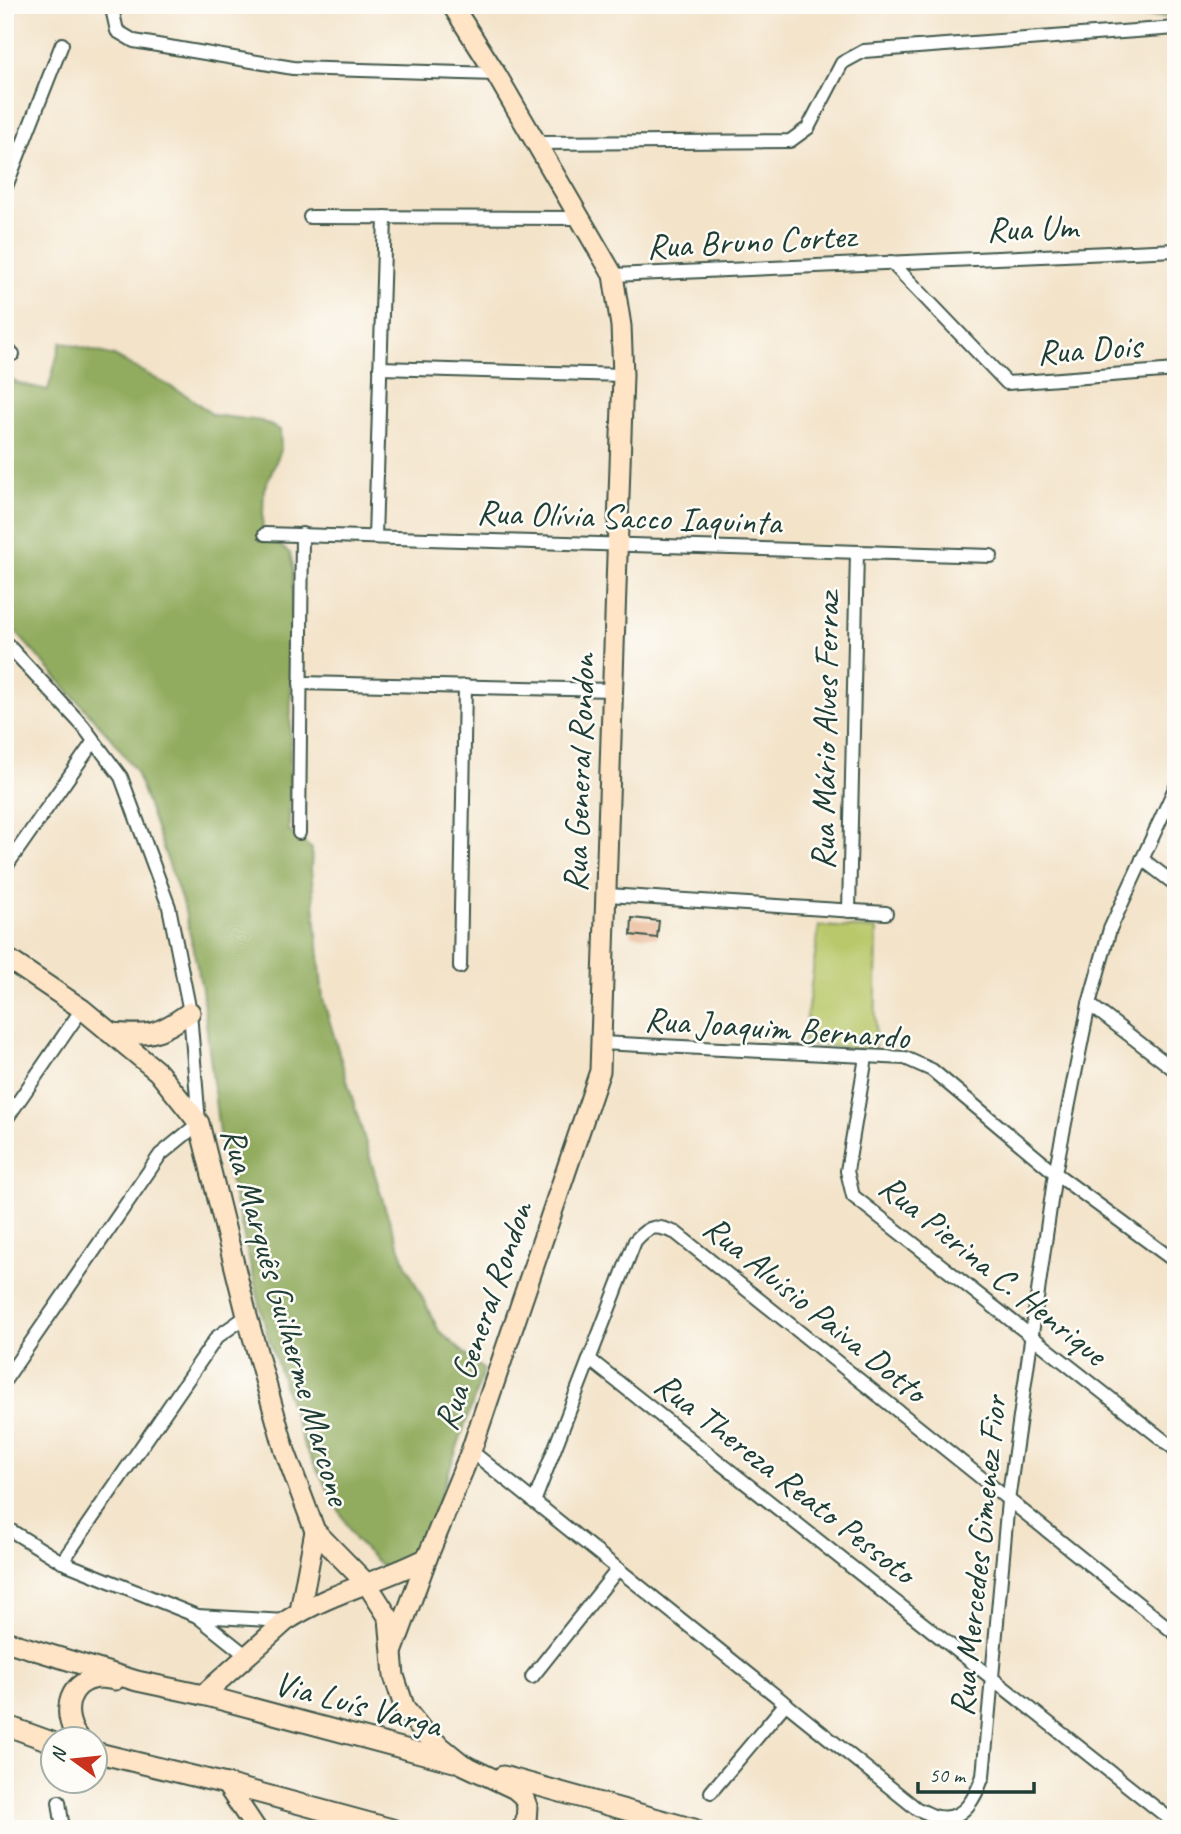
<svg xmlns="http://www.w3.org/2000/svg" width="1181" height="1834" viewBox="0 0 1181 1834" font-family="Caveat,sans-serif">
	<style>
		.green { fill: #b9c86b; stroke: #6c8250; stroke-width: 2 }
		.forest { fill: #92ac5f; stroke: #58744a; stroke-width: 2 }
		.building { fill: #e8ad88 }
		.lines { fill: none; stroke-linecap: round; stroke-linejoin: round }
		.street-casing { stroke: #3f564a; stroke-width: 16 }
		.secondary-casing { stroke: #3f564a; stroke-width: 23 }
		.street { stroke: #fff; stroke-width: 12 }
		.secondary { stroke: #ffe4c6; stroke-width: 19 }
		.labels { text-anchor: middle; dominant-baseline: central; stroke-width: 5; stroke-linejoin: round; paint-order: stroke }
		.street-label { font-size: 35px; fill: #1f3d34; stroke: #fdfcf7 }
	</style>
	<rect width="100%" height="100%" fill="#fdfcf7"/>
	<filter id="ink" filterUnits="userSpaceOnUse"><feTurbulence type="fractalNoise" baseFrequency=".0143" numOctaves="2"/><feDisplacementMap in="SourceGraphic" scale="14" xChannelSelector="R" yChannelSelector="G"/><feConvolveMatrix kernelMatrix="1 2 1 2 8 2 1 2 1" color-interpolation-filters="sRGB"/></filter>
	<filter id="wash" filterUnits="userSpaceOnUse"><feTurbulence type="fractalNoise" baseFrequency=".00686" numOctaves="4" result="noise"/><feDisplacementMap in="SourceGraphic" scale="28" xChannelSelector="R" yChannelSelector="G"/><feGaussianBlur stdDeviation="1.57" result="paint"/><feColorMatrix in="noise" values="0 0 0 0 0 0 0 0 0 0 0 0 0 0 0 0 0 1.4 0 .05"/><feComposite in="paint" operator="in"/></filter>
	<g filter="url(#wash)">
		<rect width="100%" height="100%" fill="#f3e3c9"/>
		<!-- green -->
		<polygon class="green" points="819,926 877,929 875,1049 803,1045"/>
		<!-- forest -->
		<g class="forest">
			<polygon points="1026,5 1176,5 1176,17 1119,16 1073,8 1052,12"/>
			<polygon points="61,342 114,356 188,396 213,415 261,421 280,430 281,450 264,489 262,541 275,542 290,553 293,566 289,831 312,849 311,869 323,999 385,1208 407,1267 439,1331 484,1370 423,1546 412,1569 384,1568 355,1540 304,1445 266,1330 219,1133 202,989 184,907 136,772 113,740 5,620 5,376 20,384 48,390"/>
		</g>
		<g id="blocks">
			<!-- building -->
			<polygon class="building" points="632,918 659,921 657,938 631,935"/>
		</g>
	</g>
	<g filter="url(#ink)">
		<use href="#blocks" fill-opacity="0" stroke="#3f564a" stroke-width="2"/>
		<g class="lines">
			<defs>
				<g id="street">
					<polyline points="116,5 113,13 117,31 134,41 293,68 496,74"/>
					<polyline points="536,143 790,141 808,128 842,63 864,51 1176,28"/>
					<polyline points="5,189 62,44"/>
					<polyline points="310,217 580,218"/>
					<polyline points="891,262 1007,383 1176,370"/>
					<polyline points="613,275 1176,250"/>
					<polyline points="5,350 13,354"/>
					<polyline points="380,368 623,375"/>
					<polyline points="265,534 991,556"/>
					<polyline points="375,537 385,217"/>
					<polyline points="5,642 83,726 121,777 169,907 190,1012 199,1123 160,1155 5,1380"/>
					<polyline points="300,683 613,690"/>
					<polyline points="299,833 302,534"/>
					<polyline points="1142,859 1176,885"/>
					<polyline points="5,868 94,741"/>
					<polyline points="608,895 886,913"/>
					<polyline points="849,911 857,552"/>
					<polyline points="460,967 465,686"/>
					<polyline points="1089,1004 1176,1071"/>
					<polyline points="601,1043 905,1058 932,1070 1055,1173 1176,1262"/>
					<polyline points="866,1057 847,1171 853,1196 1176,1450"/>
					<polyline points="5,1121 82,1009"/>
					<polyline points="589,1359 1176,1824"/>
					<path d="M 471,1451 L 917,1809 C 924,1811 931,1816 938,1817 C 964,1822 976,1796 983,1776 L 1008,1501 L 1055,1173 L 1089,1004 L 1110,929 L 1176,786"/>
					<path d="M 534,1502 L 635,1241 C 650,1224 657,1225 676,1233 L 1176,1634"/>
					<polyline points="5,1527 62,1562 197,1616 247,1656"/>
					<polyline points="62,1562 217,1337 247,1316"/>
					<polyline points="197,1616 286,1621"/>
					<polyline points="532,1677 618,1569"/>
					<polyline points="711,1792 786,1703"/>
					<polyline points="59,1802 63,1829"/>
				</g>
				<g id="secondary">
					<polyline points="5,957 82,1009 158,1072 199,1123 247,1316 285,1451 315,1531 367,1584 389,1618 394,1676 405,1709 425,1734 462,1764 515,1789 523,1796 527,1806 526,1822 521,1829"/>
					<path d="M 110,1033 C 150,1036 157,1036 190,1012"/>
					<polyline points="300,1611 315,1531"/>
					<polyline points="5,1641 137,1681 203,1695 454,1762"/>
					<polyline points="393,1650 427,1558 471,1451 600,1071 623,375 621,326 613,275 496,74 452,5"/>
					<path d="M 203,1695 L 286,1621 C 330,1592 381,1582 427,1558"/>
					<polyline points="5,1725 52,1742"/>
					<path d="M 80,1740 C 61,1719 65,1682 98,1678 C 103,1678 110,1679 115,1680"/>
					<polyline points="94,1752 226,1784 392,1829"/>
					<polyline points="503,1776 694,1829"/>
					<polyline points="226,1784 256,1829"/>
				</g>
			</defs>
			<!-- street casing -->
			<use href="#street" class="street-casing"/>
			<!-- secondary casing -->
			<use href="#secondary" class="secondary-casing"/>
			<!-- street -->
			<use href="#street" class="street"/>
			<!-- secondary -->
			<use href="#secondary" class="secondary"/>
		</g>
	</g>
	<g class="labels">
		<!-- street labels -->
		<g class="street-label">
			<text transform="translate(1032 228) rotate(-2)">Rua Um</text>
			<text transform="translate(751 241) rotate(-3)">Rua Bruno Cortez</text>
			<text transform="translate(1089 349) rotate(-4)">Rua Dois</text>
			<text transform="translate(629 517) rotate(2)">Rua Olívia Sacco Iaquinta</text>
			<text transform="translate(825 731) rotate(-89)">Rua Mário Alves Ferraz</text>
			<text transform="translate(579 773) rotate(-88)">Rua General Rondon</text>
			<text transform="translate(777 1028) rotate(4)">Rua Joaquim Bernardo</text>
			<text transform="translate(993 1270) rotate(39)">Rua Pierina C. Henrique</text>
			<text transform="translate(815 1309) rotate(39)">Rua Aluisio Paiva Dotto</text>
			<text transform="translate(286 1316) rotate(74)">Rua Marquês Guilherme Marcone</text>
			<text transform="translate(483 1316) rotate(-71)">Rua General Rondon</text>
			<text transform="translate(785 1478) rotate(38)">Rua Thereza Reato Pessoto</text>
			<text transform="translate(978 1556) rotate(-84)">Rua Mercedes Gimenez Fior</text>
			<text transform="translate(358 1704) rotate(15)">Via Luís Varga</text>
		</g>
	</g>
	<!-- margin -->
	<rect width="1181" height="1834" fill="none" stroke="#fdfcf7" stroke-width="28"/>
	<!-- north arrow -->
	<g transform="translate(74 1760) rotate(285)"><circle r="33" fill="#fdfcf7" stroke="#a4b0a9" stroke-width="2"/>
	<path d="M0-5L12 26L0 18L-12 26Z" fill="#c8321e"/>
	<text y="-10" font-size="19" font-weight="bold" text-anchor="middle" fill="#1f3d34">N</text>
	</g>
	<!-- scale -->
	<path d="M918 1782v10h116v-10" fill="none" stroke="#1f3d34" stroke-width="3.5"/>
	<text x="929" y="1782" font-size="21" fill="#1f3d34" stroke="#fdfcf7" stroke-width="5" paint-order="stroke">50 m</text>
</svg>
